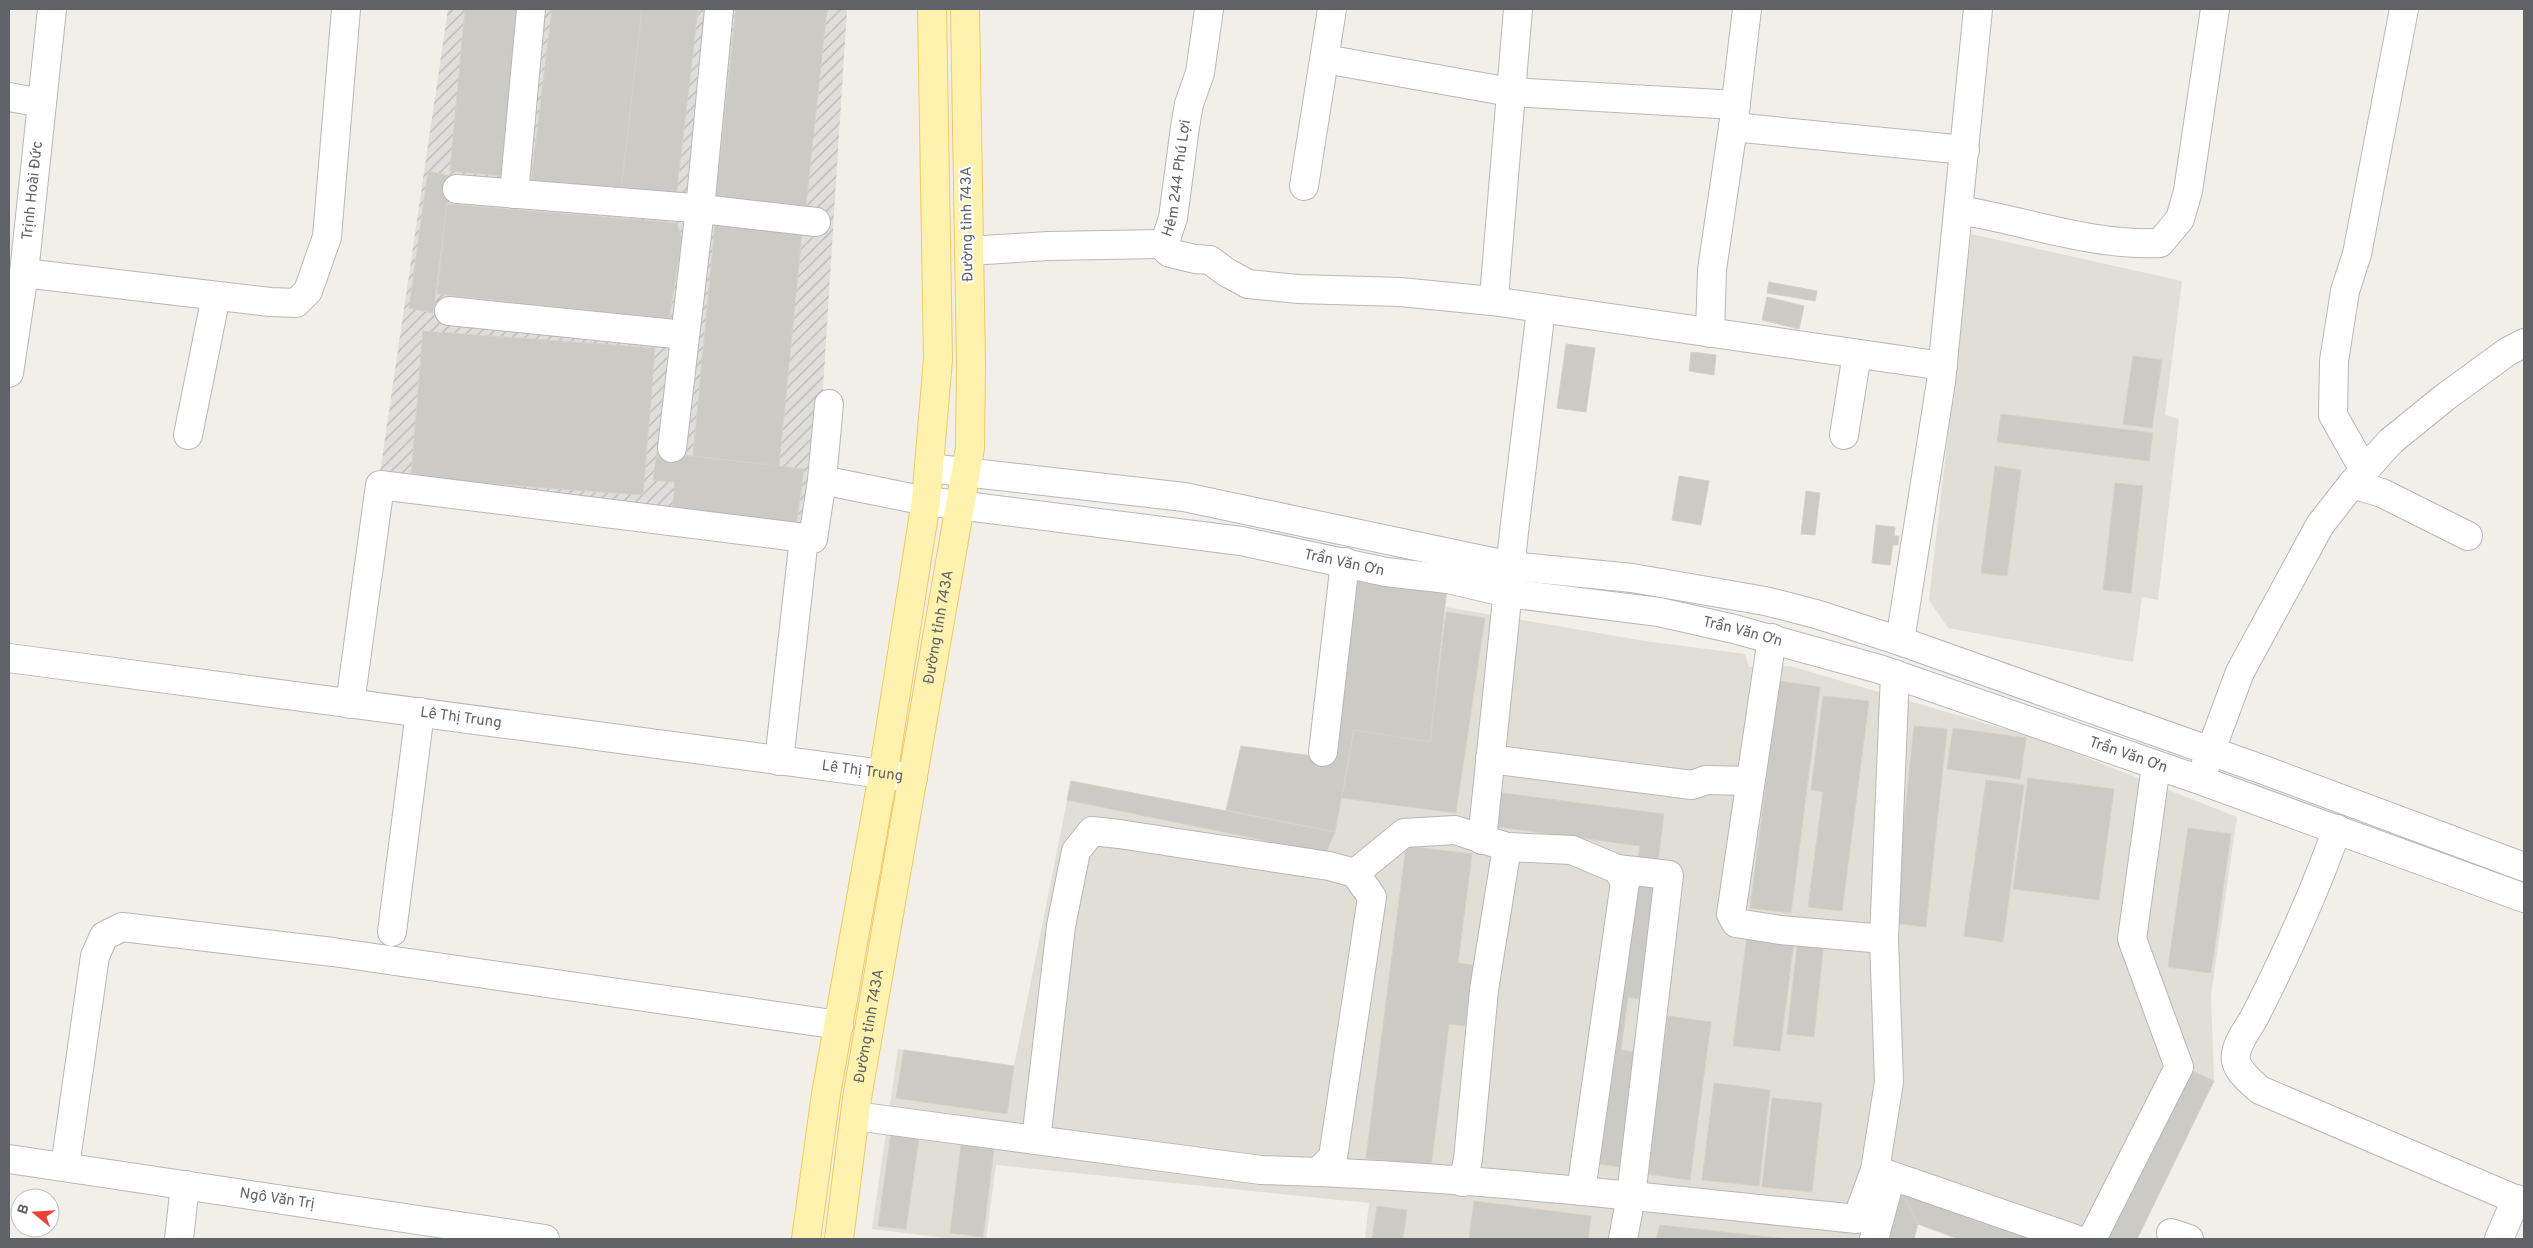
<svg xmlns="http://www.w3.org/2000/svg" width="2533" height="1248" viewBox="0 0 2533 1248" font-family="Overpass,sans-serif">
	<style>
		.industrial { fill: url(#industrial-furrows) }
		.education { fill: #e1ded6 }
		.building { fill: #cccac5; stroke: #d6d1c6 }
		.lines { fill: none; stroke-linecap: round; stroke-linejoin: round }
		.minor-casing { stroke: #b5b8bc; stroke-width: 30 }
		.major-casing { stroke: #f2c960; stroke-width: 30 }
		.minor { stroke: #fff; stroke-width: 28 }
		.major { stroke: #fff2af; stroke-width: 28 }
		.labels { text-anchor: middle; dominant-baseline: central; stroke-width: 4; stroke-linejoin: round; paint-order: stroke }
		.street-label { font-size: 15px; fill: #5f6368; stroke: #fff }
	</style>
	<defs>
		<pattern id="industrial-furrows" width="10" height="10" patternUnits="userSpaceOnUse" patternTransform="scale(1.25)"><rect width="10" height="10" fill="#e0deda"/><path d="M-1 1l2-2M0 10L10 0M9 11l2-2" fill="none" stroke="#b9b8b5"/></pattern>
	</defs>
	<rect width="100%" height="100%" fill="#f1efe8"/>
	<!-- industrial -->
	<polygon class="industrial" points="448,9 847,9 814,530 380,472"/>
	<!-- education -->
	<g class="education">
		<polygon points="1971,234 2182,281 2165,415 2179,419 2158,600 2142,597 2133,662 1948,628 1929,600"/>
		<polygon points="1446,607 1645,641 1745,654 1749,667 1790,666 2039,739 2237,817 2211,995 2214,1081 2137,1239 1958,1239 1918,1224 1914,1239 1365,1239 1369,1203 996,1165 986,1239 953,1239 872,1229 898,1049 1014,1066 1071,781 1335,832 1354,730 1430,742"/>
	</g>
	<!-- building -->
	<g class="building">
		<polygon points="465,9 521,9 505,176 450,171"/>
		<polygon points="552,9 642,9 621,190 531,181"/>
		<polygon points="642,9 698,9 676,197 621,190"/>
		<polygon points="736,9 827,9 805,214 715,204"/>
		<polygon points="428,171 451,176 433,313 409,308"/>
		<polygon points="447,204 677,223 682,239 669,319 437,294"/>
		<polygon points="715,224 802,233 779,466 693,456"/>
		<polygon points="1769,282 1817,291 1815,301 1767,293"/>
		<polygon points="1767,297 1804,306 1799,329 1762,320"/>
		<polygon points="423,331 655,348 643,495 411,478"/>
		<polygon points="1566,344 1595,348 1586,412 1557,408"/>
		<polygon points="1691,352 1716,355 1714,375 1689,371"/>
		<polygon points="2133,356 2162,360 2152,428 2123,424"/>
		<polygon points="2001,414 2153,433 2149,461 1997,442"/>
		<polygon points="657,452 804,469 796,526 672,511 675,482 653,480"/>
		<polygon points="1995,466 2021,470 2007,576 1981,573"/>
		<polygon points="1679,476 1709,481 1701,525 1672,520"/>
		<polygon points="2115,483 2143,486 2131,593 2103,590"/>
		<polygon points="1806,491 1820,493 1815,535 1801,534"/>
		<polygon points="1876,525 1895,527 1894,536 1899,536 1898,545 1893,545 1890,565 1872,563"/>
		<polygon points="1349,563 1448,579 1430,742 1354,730 1335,832 1226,810 1241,746 1327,758"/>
		<polygon points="1446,612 1485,618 1456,813 1342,798 1354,730 1430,742"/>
		<polygon points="1779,681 1820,687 1791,913 1750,908"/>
		<polygon points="1823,696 1869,701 1842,911 1808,907 1823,792 1811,790"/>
		<polygon points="1914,726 1947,729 1926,927 1893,923"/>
		<polygon points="1953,728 2026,738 2020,779 1947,769"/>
		<polygon points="2028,778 2114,789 2099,900 2013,889"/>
		<polygon points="1986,780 2024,785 2003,942 1964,936"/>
		<polygon points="1071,781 1335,832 1326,853 1067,800"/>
		<polygon points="1495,792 1664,814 1658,862 1638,860 1640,846 1491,826"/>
		<polygon points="2188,828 2231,834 2211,973 2168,967"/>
		<polygon points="1406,846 1472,854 1458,963 1473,965 1465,1026 1449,1024 1431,1167 1366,1158"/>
		<polygon points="1629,882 1656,885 1640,999 1628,997 1621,1050 1636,1052 1620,1167 1591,1163"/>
		<polygon points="1747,936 1794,941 1780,1051 1733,1046"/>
		<polygon points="1798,938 1824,941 1814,1037 1787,1034"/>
		<polygon points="1668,1016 1711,1022 1690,1180 1646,1174"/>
		<polygon points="904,1050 1014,1066 1007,1114 896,1098"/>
		<polygon points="2186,1068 2214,1081 2137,1239 2100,1239"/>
		<polygon points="1714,1083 1770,1090 1759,1186 1702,1180"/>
		<polygon points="1772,1098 1822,1103 1812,1192 1762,1187"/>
		<polygon points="891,1133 919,1137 906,1229 878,1226"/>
		<polygon points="961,1145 994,1149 983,1237 950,1233"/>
		<polygon points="1900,1187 2045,1239 1958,1239 1918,1224"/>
		<polygon points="1900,1187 1918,1224 1914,1239 1885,1239"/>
		<polygon points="1474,1201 1591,1216 1588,1239 1469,1239"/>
		<polygon points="1377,1206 1407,1210 1403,1239 1372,1239"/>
		<polygon points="1660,1225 1788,1239 1656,1239"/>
	</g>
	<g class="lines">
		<defs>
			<g id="minor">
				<polyline points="1325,59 1510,92 1736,105"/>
				<polyline points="9,97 42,103"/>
				<polyline points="1733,127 1965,150"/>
				<polyline points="1304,186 1332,9"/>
				<polyline points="457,189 693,208 816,222"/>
				<polyline points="514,194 531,9"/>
				<path d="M 1959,210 C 2026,221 2091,246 2160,243 L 2180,219 L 2188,191 L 2215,9"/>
				<polyline points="1160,244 1170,253 1195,259 1210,260 1226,272 1248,284 1298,289 1400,292 1492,301 1943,366"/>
				<path id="s1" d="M 969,251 L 1048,246 L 1160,244 L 1166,239 L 1173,218 L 1185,127 L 1189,104 L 1200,73 L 1209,9"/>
				<polyline points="24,273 270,302 296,303 308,291 327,237 346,9"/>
				<polyline points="1492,301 1494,297 1518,9"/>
				<polyline points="449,311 685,335"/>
				<polyline points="1710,333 1712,270 1733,127 1747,9"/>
				<path id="s2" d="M 9,373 L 24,273 L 52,9"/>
				<polyline points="188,435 216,296"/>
				<polyline points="1844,435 1857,354"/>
				<polyline points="672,448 700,209 719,9"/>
				<polyline points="929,468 1184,497 1511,566 1632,578 1765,601 1816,614 1900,641 2264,770 2524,867"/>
				<polyline points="2364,470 2333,415 2334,361 2345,291 2357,254 2404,9"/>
				<path id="s3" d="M 822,480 L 926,501 L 1241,541 L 1386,572 L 1448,579 L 1508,593 L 1659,612 L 1734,629 L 1879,669 L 2200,780 L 2524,898"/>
				<polyline points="2352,484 2382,493 2468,536"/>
				<polyline points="1772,638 1731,914 1736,923 1780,930 1884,939"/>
				<polyline points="1900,641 1941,382 1978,9"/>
				<path id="s4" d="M 9,658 L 913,778"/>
				<polyline points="350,704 380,485 813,539 822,480 829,404"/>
				<polyline points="1323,752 1345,562"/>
				<polyline points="1490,759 1692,785 1706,780 1749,781"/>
				<polyline points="779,761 804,538"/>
				<polyline points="2204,769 2240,672 2320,525 2352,484 2391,441 2444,398 2507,352 2524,343"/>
				<path d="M 2337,829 C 2315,891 2287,953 2257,1012 C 2251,1026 2233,1045 2236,1061 C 2239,1073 2252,1083 2260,1090 L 2524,1203"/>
				<polyline points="1482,840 1514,532 1541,309"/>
				<polyline points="1617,869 1669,875 1631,1196 1623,1239"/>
				<polyline points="1355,873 1404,833 1455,830 1507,847 1572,850 1617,869 1625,882 1581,1191"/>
				<polyline points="392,932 420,712"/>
				<path d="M 855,1116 L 1261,1170 C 1460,1175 1659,1199 1857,1219 L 1875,1170 L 1889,1082 L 1884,939 L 1895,674"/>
				<polyline points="1036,1140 1061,926 1076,851 1092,831 1119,834 1329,866 1355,873 1372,897 1333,1157 1318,1172"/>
				<path id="s5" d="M 9,1159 L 545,1239"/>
				<polyline points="65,1167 95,956 104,936 122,927 333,952 839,1025"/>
				<polyline points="1875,1170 2075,1239"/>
				<polyline points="1463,1182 1468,1159 1484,990 1507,847"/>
				<polyline points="2171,1233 2189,1239"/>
				<polyline points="179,1239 185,1185"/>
				<polyline points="1874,1239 1891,1176"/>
				<polyline points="2092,1239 2179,1067 2132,939 2156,765"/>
				<polyline points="2499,1239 2516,1199"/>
			</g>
			<g id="major">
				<polyline points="806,1239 826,1094 883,775 926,501 938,359 932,9"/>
				<path id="s6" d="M 839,1239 L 857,1098 L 970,448 L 971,363 L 965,9"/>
			</g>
		</defs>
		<!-- minor casing -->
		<use href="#minor" class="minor-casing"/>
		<!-- major casing -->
		<use href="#major" class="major-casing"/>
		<!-- minor -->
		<use href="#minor" class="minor"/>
		<!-- major -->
		<use href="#major" class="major"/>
	</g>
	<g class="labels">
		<!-- street labels -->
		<g class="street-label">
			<text stroke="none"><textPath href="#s1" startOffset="261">Hẻm 244 Phú Lợi</textPath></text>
			<text stroke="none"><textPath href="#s2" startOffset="184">Trịnh Hoài Đức</textPath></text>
			<text transform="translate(968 224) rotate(-91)">Đường tỉnh 743A</text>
			<text stroke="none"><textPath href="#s3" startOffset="529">Trần Văn Ơn</textPath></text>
			<text stroke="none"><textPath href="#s6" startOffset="620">Đường tỉnh 743A</textPath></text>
			<text stroke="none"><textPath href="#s3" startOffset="934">Trần Văn Ơn</textPath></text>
			<text stroke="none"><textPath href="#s4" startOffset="456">Lê Thị Trung</textPath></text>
			<text stroke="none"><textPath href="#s3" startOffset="1339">Trần Văn Ơn</textPath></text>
			<text stroke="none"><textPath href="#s4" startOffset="861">Lê Thị Trung</textPath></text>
			<text stroke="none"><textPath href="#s6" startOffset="215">Đường tỉnh 743A</textPath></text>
			<text stroke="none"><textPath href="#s5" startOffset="271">Ngô Văn Trị</textPath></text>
		</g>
	</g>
	<!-- border -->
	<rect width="2533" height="1248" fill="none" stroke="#5f6368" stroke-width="20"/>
	<!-- north arrow -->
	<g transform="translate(35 1213) rotate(288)"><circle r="24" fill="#ffffff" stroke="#bfc1c3"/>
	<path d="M0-4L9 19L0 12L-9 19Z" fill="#ea4335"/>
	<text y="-8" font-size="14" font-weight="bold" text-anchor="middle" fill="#5f6368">B</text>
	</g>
</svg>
